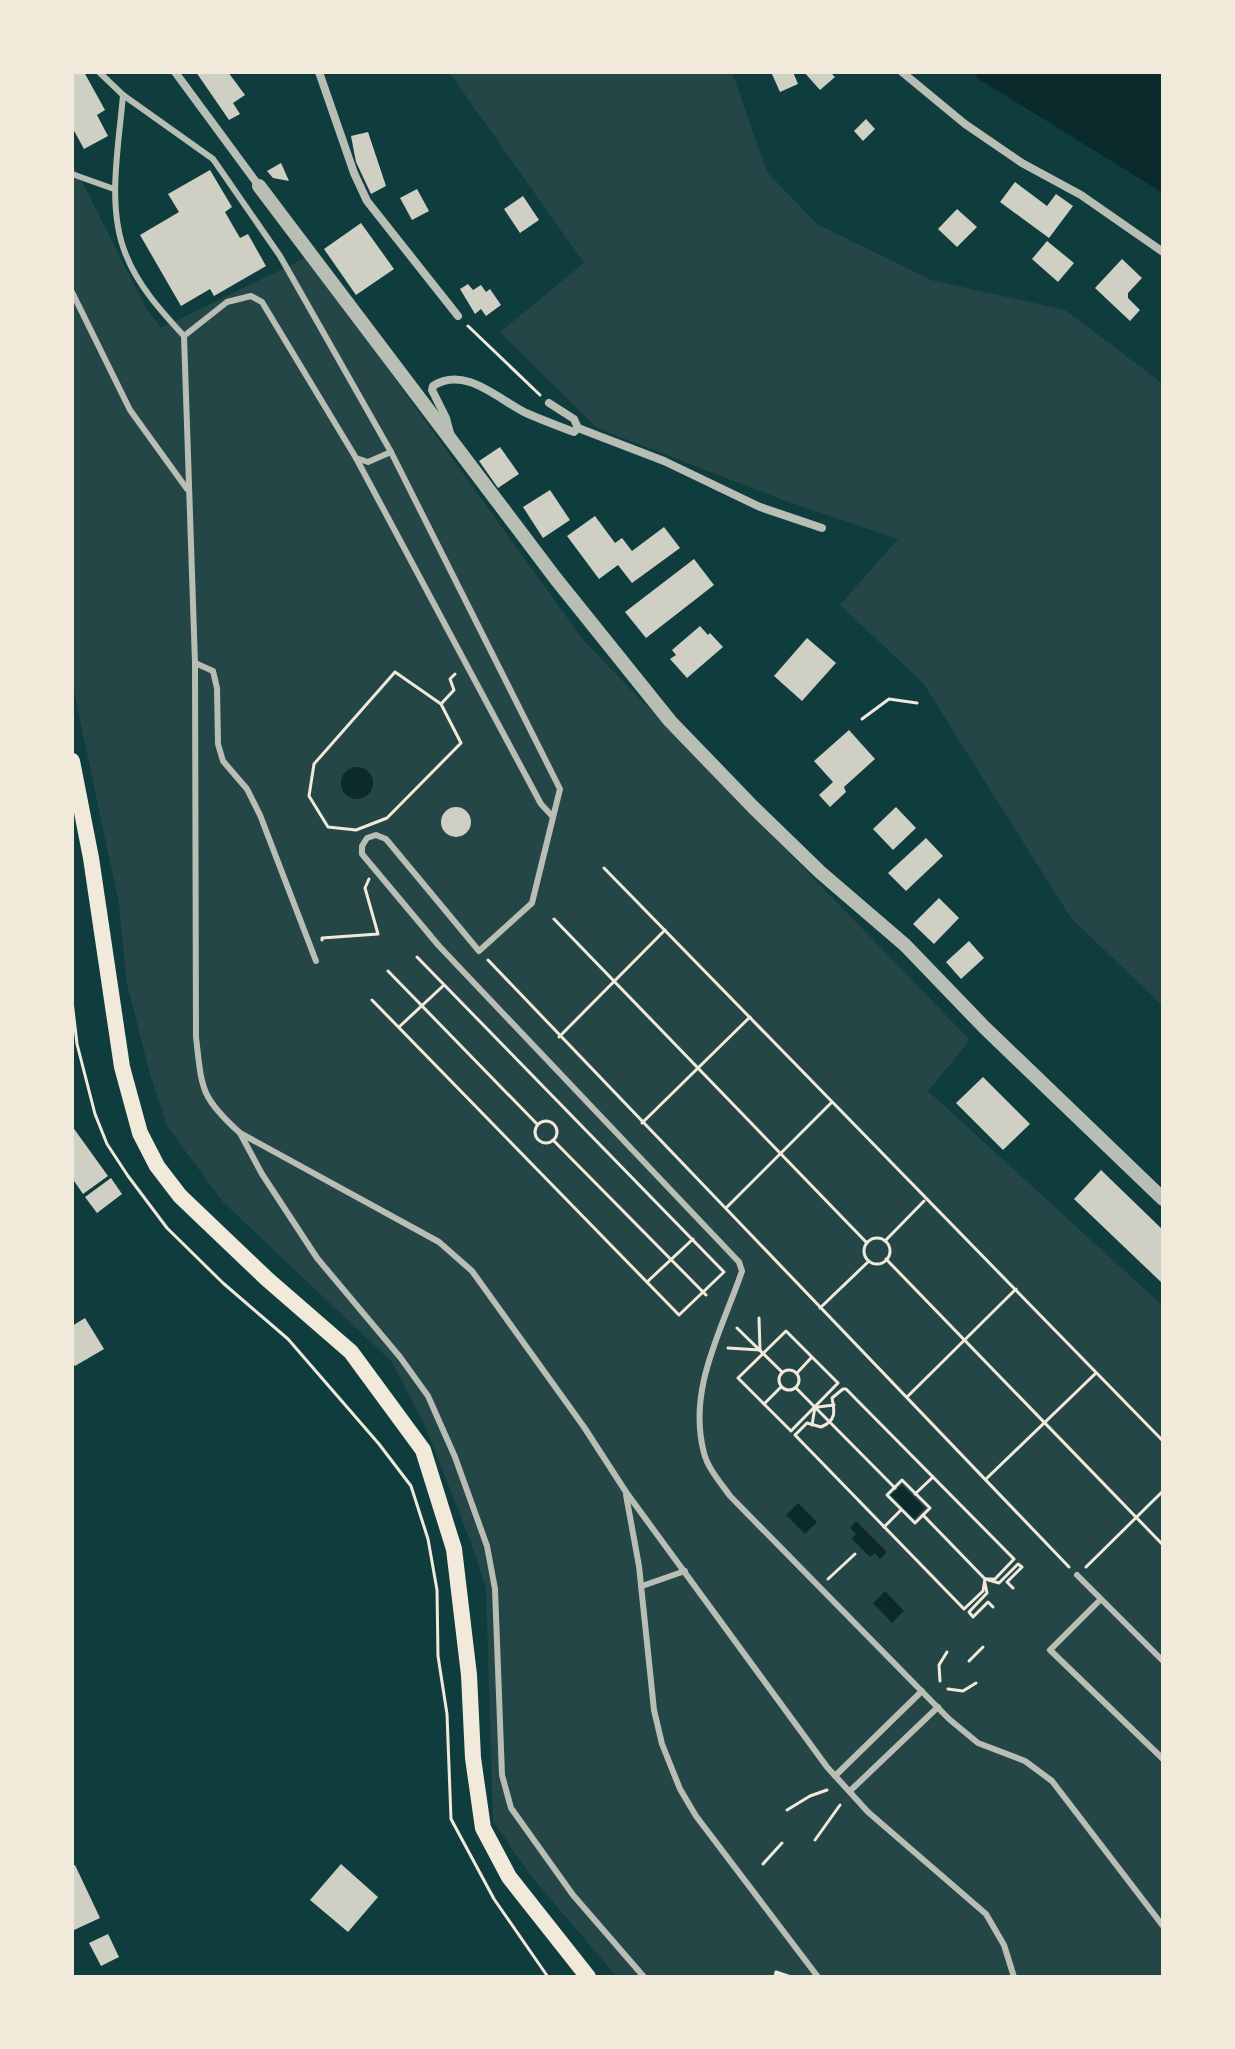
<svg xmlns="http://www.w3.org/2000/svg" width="1235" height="2049" viewBox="0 0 1235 2049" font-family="Manrope,sans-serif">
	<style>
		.green { fill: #244646 }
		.water { fill: #0a2a2b }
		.building { fill: #cfcfc3 }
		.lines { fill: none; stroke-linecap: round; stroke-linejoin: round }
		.path { stroke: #f1e9da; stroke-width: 3 }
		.service { stroke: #b8beb3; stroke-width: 6 }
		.minor { stroke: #b8beb3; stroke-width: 8 }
		.tertiary { stroke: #b8beb3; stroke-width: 14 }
		.secondary { stroke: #f1e9da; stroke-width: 16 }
	</style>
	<rect width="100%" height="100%" fill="#0f3d3e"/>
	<!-- green -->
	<g class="green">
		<polygon points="449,72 732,72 767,172 817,224 931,280 1065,310 1163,384 1163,1006 1071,918 923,683 840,605 898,539 783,500 597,428 500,332 584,263"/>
		<polygon points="72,162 145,306 161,328 307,257 584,641 970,1040 928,1091 1163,1306 1163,1977 617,1977 531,1876 493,1821 486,1588 473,1548 425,1426 392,1362 223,1202 167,1126 150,1074 127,984 119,904 72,682"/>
	</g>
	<!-- water -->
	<g class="water">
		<polygon points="975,72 1163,72 1163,193 977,78"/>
		<circle cx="357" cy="783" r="16"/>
		<polygon points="902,1485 925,1508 914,1519 891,1495"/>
		<polygon points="798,1503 817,1522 805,1534 786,1515"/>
		<polygon points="856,1521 887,1552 880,1559 875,1553 870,1557 852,1539 856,1534 850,1528"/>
		<polygon points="885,1591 904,1611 892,1623 873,1603"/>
	</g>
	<!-- building -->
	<g class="building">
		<polygon points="72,72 84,72 105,110 97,115 108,136 84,149 72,127"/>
		<polygon points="196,72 228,72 245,95 233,103 240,114 229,120"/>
		<polygon points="771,72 793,72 798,84 780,92"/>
		<polygon points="804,72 830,72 835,77 820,90"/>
		<polygon points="866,119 875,129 863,141 854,131"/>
		<polygon points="368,132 386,186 371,194 356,162 351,136"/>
		<polygon points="281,163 289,181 273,178 267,171"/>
		<polygon points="210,170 232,207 225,212 240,238 248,234 266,266 214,296 210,289 181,306 140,235 179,212 168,194"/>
		<polygon points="1015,182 1047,206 1056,194 1073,206 1049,238 1000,202"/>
		<polygon points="417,189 429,211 412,220 400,198"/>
		<polygon points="523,196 539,220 520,233 504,209"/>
		<polygon points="957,209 977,227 957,247 938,229"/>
		<polygon points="361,223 394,269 356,295 324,249"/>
		<polygon points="1047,241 1074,263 1058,282 1032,259"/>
		<polygon points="1122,259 1142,278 1128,293 1128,298 1140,310 1130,321 1095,288"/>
		<polygon points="468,284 473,290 481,285 486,292 490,289 501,305 486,316 481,309 475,314 460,289"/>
		<polygon points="500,447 519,474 498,488 479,461"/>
		<polygon points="550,490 570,520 543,538 523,507"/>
		<polygon points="595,516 615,543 622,538 632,551 664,527 680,548 632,583 618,565 599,579 567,536"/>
		<polygon points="694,559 714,585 646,638 625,612"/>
		<polygon points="700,626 708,635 710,633 723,647 687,678 670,659 676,655 672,650"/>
		<polygon points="807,638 836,663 802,701 774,676"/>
		<polygon points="849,730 875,759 844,787 846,792 830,807 819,795 833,782 814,761"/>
		<polygon points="896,807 916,828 893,850 873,829"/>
		<circle cx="456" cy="822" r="15"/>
		<polygon points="926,838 943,856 906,891 888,873"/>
		<polygon points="939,898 959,918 934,944 913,924"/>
		<polygon points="969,941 984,958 961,979 946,962"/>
		<polygon points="983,1077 1030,1124 1003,1150 956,1103"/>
		<polygon points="72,1126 108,1176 83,1194 72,1178"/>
		<polygon points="1101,1170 1163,1230 1163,1284 1074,1199"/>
		<polygon points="111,1178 122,1194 97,1213 85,1197"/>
		<polygon points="85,1318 104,1349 75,1366 72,1362 72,1326"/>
		<polygon points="341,1864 378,1897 348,1932 310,1900"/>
		<polygon points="75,1865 100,1918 72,1931 72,1866"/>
		<polygon points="108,1934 119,1957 101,1966 89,1943"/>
	</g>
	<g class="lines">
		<!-- path -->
		<g class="path">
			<polyline points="468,326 540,395"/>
			<polygon points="395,672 441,704 461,743 387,818 356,830 328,827 309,796 314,764"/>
			<polyline points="441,704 454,690 450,679 455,674"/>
			<polyline points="862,719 889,699 917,703"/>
			<polyline points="604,868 1163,1441"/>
			<polyline points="554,919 867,1243"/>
			<polyline points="322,940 322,938 378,934 365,888 369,879"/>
			<polyline points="488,960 1069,1567"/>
			<polyline points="388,971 537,1124"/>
			<polyline points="372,1000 679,1315 724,1272 417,957"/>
			<polyline points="72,1001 77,1044 95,1114 107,1144 128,1176 167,1228 223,1283 288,1339 379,1444 411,1486 428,1539 437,1590 438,1656 447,1714 451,1819 494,1899 548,1977"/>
			<polyline points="399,1027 443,986"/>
			<polyline points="559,1037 665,930"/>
			<circle cx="546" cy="1132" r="11"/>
			<polyline points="642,1123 750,1017"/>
			<polyline points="553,1140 706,1295"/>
			<polyline points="726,1208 831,1103"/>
			<circle cx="877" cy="1251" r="13"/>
			<polyline points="885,1241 924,1201"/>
			<polyline points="886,1259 1163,1545"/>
			<polyline points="647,1282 693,1239"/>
			<polyline points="820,1308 869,1261"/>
			<polyline points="759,1318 760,1350"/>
			<polyline points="737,1328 782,1372"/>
			<polygon points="786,1331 838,1383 791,1431 738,1378"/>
			<polyline points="728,1348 760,1350"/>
			<circle cx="789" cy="1380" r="10"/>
			<polyline points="797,1373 811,1358"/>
			<polyline points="796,1388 895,1488"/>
			<path d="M 843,1389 L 846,1389 L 1014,1559 L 995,1579 L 985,1579 L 983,1591 L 964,1609 L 795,1435 L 807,1423 L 821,1427 C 836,1421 835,1412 832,1398 Z"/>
			<polyline points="908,1396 1016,1289"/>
			<polyline points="764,1404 781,1387"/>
			<polyline points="818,1407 834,1405"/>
			<polyline points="812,1425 815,1407"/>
			<polyline points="987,1478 1096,1373"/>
			<polygon points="902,1480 930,1508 915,1523 887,1495"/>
			<polyline points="915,1494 933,1477"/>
			<polyline points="923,1515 985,1579 999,1583 1018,1564 1022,1567 1007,1582 1013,1588"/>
			<polyline points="884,1527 901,1510"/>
			<polyline points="1086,1567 1163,1491"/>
			<polyline points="828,1579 855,1554"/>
			<polyline points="985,1583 987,1593 969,1612 973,1617 988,1602 993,1607"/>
			<polyline points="969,1661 983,1647"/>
			<polyline points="940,1681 939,1665 947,1652"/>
			<polyline points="948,1689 963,1691 976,1683"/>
			<polyline points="787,1810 810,1796 827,1790"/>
			<polyline points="815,1840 840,1805"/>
			<polyline points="763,1864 782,1843"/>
			<polyline points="775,1977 776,1972 791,1977"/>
		</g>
		<!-- service -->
		<g class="service">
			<path d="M 99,72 L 123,95 L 213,159 L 280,256 L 391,452 L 560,789 L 532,903 L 479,951 L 386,839 L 376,835 L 367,838 L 362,846 L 362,854 L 439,946 L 739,1262 L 742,1271 C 722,1330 687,1389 704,1453 C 708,1469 721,1483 730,1496 L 949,1719 L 978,1743 L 1025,1761 L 1052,1781 L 1163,1926"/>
			<path d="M 123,95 C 119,145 106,207 126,255 C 138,286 162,312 184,336 L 195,663 L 196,1037 C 202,1089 200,1097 240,1133 L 439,1242 L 472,1271 L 584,1427 L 626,1492 L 827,1767 L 868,1812 L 986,1914 L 1004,1945 L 1014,1977"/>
			<polyline points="72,174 114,189"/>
			<polyline points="72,292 130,410 187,489"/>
			<polyline points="184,336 227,302 251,296 262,302 356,458 368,462 391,452"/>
			<polyline points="356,458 541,804 553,817"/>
			<polyline points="195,663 213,671 217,688 218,744 223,761 247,789 260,815 316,961"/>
			<polyline points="240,1133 262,1174 317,1258 400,1357 428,1396 455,1457 487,1546 495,1589 502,1775 511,1808 573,1895 644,1977"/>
			<polyline points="626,1495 639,1566 654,1710 662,1744 680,1789 696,1816 818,1977"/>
			<polyline points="1077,1575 1163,1661"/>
			<polyline points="642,1586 685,1571"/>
			<polyline points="1100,1600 1050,1650 1163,1759"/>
			<polyline points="835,1776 922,1691"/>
			<polyline points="850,1791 938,1707"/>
		</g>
		<!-- minor -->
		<g class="minor">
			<polyline points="175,72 259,186"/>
			<polyline points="319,72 354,173 367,201 458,316"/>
			<polyline points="902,72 965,124 1022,163 1081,195 1163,252"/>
			<polyline points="578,428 664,461 760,507 822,528"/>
			<path d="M 450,433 L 446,418 L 432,390 L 433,386 C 465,365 499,400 526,413 C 542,420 558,426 574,432 L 578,428 L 574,419 L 549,403"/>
		</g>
		<!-- tertiary -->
		<polyline class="tertiary" points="259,186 556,579 670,721 753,807 820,872 905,945 984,1027 1163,1199"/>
		<!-- secondary -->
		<polyline class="secondary" points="72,761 91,858 122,1067 140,1133 157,1166 180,1196 267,1279 351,1352 423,1450 454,1549 469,1675 473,1758 483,1828 509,1877 588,1977"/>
	</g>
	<!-- border -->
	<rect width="1235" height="2049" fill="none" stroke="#f1e9da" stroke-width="148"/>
</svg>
